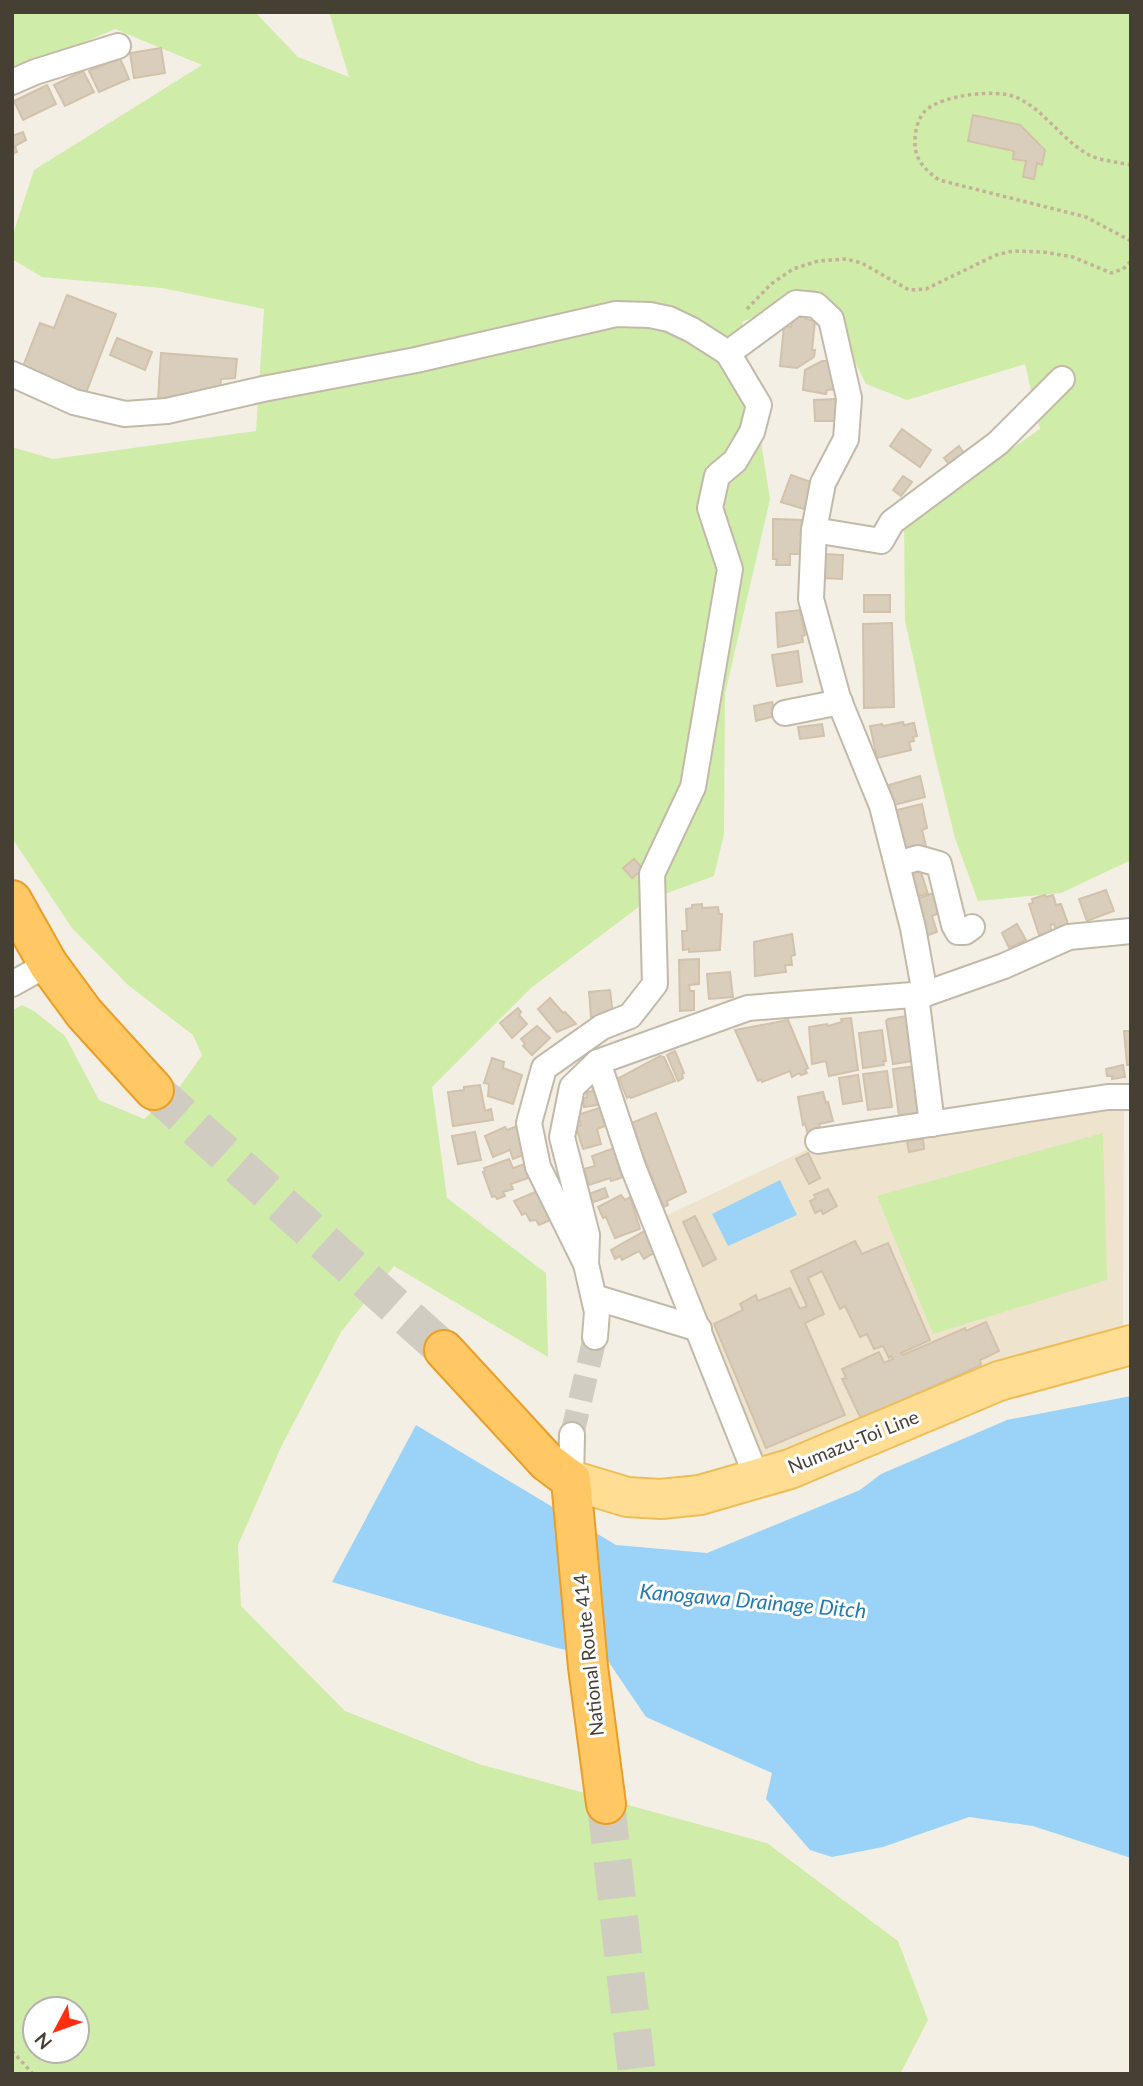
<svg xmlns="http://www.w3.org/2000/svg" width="1143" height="2086" viewBox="0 0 1143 2086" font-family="Lato,sans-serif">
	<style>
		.education { fill: #eee4cd }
		.green { fill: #cfeca9; fill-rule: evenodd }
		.water { fill: #9ad3f7 }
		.building { fill: #d9cdbc; stroke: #d2c2ab; stroke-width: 2 }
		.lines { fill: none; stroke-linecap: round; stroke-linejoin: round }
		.street-tunnel { stroke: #d1ccc1; stroke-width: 24; stroke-dasharray: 24 12; stroke-linecap: butt }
		.highway-tunnel { stroke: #d1ccc1; stroke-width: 38; stroke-dasharray: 38 19; stroke-linecap: butt }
		.street-casing { stroke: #c3b9a9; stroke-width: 28 }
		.primary-casing { stroke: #eebd58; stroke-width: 42 }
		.highway-casing { stroke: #eb9e27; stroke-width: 42 }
		.path { stroke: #c3b296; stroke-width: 3.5; stroke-dasharray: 3.5 3.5; stroke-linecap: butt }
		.street { stroke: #fff; stroke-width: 24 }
		.primary { stroke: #ffdd92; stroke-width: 38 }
		.highway { stroke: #ffc864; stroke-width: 38 }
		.labels { text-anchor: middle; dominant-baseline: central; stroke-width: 6; stroke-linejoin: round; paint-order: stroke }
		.street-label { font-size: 19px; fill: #463f33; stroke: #fff }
		.water-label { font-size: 21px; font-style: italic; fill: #227ab3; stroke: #fff }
	</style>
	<rect width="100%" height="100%" fill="#f4efe4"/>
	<!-- education -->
	<polygon class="education" points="1124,1108 1123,1332 822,1439 758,1458 663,1217 812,1147"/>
	<!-- green -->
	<g class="green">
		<path d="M 12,12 L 255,12 L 298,57 L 349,77 L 329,12 L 1131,12 L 1131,860 L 1061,893 L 978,901 L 955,838 L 935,757 L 905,621 L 904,524 L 1040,429 L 1025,364 L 907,400 L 866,384 L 820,292 L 742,322 L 770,499 L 725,694 L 724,834 L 714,876 L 648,900 L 531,988 L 432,1087 L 447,1198 L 546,1273 L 548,1357 L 394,1266 L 341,1332 L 282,1445 L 238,1545 L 241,1606 L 345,1711 L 479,1764 L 767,1843 L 898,1941 L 928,2020 L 900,2074 L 12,2074 L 12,1011 L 22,1005 L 34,1011 L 65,1036 L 99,1100 L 144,1119 L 181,1085 L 202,1055 L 193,1035 L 128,985 L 72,928 L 12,838 L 12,447 L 53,459 L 256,431 L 264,309 L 162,288 L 42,277 L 12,259 L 12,237 L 34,170 L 202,65 L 115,29 L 12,73 ZM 35,2009 L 77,2009 L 77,2051 L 35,2051 Z"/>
		<polygon points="1103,1133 1107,1280 933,1334 877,1196"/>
	</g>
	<!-- water -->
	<g class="water">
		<polygon points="780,1180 797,1215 728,1246 712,1214"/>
		<polygon points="1131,1396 1131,1858 1033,1826 969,1817 883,1847 832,1857 810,1850 766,1799 772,1773 646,1717 606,1658 557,1648 332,1582 416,1425 616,1545 707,1553 860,1490 881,1474 1007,1420"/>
	</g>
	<!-- building -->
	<g class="building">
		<polygon points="161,48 165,73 134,78 130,53"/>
		<polygon points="120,58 129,79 99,92 89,71"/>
		<polygon points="83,71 94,92 65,106 54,85"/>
		<polygon points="47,85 56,104 23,120 14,101"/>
		<polygon points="973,115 1020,125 1045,150 1042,165 1037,163 1034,179 1023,177 1026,161 1013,159 1014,151 968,141"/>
		<polygon points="23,132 26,140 15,146 17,152 12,154 12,136"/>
		<polygon points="67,295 116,314 86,393 22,369 40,323 54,328"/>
		<polygon points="794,313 805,314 806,319 815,321 812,350 815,350 814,357 797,368 780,366 784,326 791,327"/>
		<polygon points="117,338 152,352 145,370 110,355"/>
		<polygon points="161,353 237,359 235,378 221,379 220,391 158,399"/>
		<polygon points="822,361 834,361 837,389 827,390 826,394 803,390 805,370"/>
		<polygon points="836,399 836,421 815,421 814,400"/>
		<polygon points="902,429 931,450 920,467 890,446"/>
		<polygon points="959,446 966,456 951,467 944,458"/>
		<polygon points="791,475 811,482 809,488 812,489 804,509 781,502"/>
		<polygon points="903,476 912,482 901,496 893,490"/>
		<polygon points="773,519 804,520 803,533 801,532 801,554 790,554 790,565 776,565 777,559 773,559"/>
		<polygon points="824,554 843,555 842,579 822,578"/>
		<rect x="864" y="595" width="26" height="17"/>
		<polygon points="800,610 805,635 802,636 803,642 778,647 776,613"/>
		<polygon points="892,623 894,707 864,708 863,624"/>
		<polygon points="798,651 802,682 777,686 772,655"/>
		<polygon points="772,702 773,705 776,705 778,715 756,721 754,706"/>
		<polygon points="903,722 904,725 914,723 917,736 913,737 914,741 909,742 911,750 877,758 870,726 882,724 883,726"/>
		<polygon points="822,724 824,736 800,739 798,727"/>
		<polygon points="920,776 925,797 894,805 889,785"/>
		<polygon points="922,804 927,828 922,830 926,846 906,851 901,827 897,828 893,811"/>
		<polygon points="634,859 643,869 632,878 623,868"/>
		<polygon points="920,869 928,894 918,896 912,872"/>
		<polygon points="1106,890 1114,911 1087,921 1079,899"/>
		<polygon points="933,893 939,913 932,916 937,932 926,936 914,900"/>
		<polygon points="1045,895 1046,897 1053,895 1056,905 1061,904 1068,924 1055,928 1054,924 1050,925 1052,931 1039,935 1029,904 1033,903 1032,899"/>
		<polygon points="702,904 702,908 718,907 719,914 722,914 720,950 689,952 689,949 683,950 682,931 687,931 686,909 692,908 692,905"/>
		<polygon points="1017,924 1026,940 1009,948 1002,933"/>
		<polygon points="792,934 795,955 791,956 792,965 785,965 786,972 755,976 754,942"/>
		<polygon points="699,959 699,984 689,985 690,991 694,991 694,1010 680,1011 679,960"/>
		<polygon points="730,972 733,997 709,999 707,974"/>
		<polygon points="610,990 613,1015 591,1017 589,992"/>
		<polygon points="550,998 563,1013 565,1012 576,1024 557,1032 538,1009"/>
		<polygon points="518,1008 521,1012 519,1015 527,1024 512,1038 500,1023"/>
		<polygon points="907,1016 913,1061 893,1064 886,1021 888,1019"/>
		<polygon points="851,1018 858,1070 829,1076 826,1061 812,1064 809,1027 827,1024 828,1026 842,1022 841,1019"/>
		<polygon points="788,1020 808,1068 805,1070 807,1073 801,1075 799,1073 792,1077 790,1071 762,1082 761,1079 758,1081 735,1030"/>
		<polygon points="537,1026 550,1038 532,1055 523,1046 525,1044 521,1039"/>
		<polygon points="882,1030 886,1061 883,1061 884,1065 863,1068 859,1033"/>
		<polygon points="1124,1031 1131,1031 1131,1065 1127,1065"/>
		<polygon points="675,1051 684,1073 682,1074 683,1078 678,1081 667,1055"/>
		<polygon points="660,1056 664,1057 675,1081 631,1098 630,1096 627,1098 619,1078"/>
		<polygon points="492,1058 504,1062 503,1068 522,1075 513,1104 488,1096 489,1084 484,1083"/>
		<polygon points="1123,1065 1125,1077 1112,1079 1112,1076 1107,1076 1106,1069"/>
		<polygon points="916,1066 922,1112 899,1116 893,1069"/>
		<polygon points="887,1071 892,1107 868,1110 863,1074"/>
		<polygon points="858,1075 862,1101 843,1104 839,1078"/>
		<polygon points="598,1083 604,1104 584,1107 583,1098 587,1098 586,1092 593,1091 592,1085"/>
		<polygon points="480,1085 485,1111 491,1109 493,1120 453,1126 448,1092 464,1090 464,1087"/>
		<polygon points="823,1092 826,1103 828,1102 833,1121 819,1124 821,1131 808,1134 805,1124 803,1125 798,1097"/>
		<polygon points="602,1107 608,1125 597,1129 601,1144 583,1149 576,1127 581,1125 578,1115"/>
		<polygon points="656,1113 686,1192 667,1201 668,1205 664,1207 629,1124"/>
		<polygon points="517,1126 529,1153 513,1159 510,1150 493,1157 485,1136 505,1127 507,1130"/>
		<polygon points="475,1132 481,1160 458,1164 452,1136"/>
		<polygon points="923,1139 924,1149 909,1152 907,1141"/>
		<polygon points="617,1147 626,1176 611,1181 610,1178 589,1185 584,1169 595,1166 592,1156"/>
		<polygon points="808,1153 820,1178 809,1184 796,1159"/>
		<polygon points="509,1159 513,1168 531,1162 537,1175 511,1184 513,1189 503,1192 505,1196 497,1199 495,1196 492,1197 483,1172 485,1171 484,1168"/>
		<polygon points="605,1188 608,1197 591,1203 589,1194"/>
		<polygon points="542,1189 555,1218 539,1225 536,1220 530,1221 526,1213 522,1215 514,1201"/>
		<polygon points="828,1189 837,1206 823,1214 821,1210 815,1213 810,1201 816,1198 814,1195"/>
		<polygon points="621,1195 625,1200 630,1197 640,1229 615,1238 606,1217 603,1218 598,1207"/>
		<polygon points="695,1216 716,1259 703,1266 683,1222"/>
		<polygon points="648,1229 657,1251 644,1259 639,1251 622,1260 620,1256 615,1259 611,1250"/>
		<polygon points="855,1241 862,1254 888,1243 930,1340 901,1353 903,1355 965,1328 966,1331 986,1322 999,1351 980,1360 981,1365 861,1419 842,1379 846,1378 842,1369 879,1352 884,1363 893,1359 891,1356 889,1358 883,1346 874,1349 867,1334 860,1337 845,1306 840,1309 822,1271 808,1278 824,1314 805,1323 845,1415 766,1448 714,1324 743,1310 740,1304 756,1295 758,1301 790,1288 800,1309 807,1306 791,1271"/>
	</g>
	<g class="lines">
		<!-- street-tunnel -->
		<polyline class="street-tunnel" points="572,1435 595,1337"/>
		<!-- highway-tunnel -->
		<g class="highway-tunnel">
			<polyline points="154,1090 444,1350"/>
			<polyline points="606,1804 637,2074"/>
		</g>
		<defs>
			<g id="street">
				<polyline points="12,82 35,72 118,46"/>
				<polyline points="728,353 796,303 816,305 831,319 849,398 846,439 823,483 814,530 811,599 838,698 882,806 913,928 925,994"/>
				<polyline points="12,374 74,402 125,414 167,411 263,389 416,360 616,314 650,315 669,319 692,330 728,353 759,405 752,432 735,461 717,476 710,508 730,569 693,787 652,874 655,984 630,1016 602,1027 544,1068 529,1123 538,1167 586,1264"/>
				<polyline points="814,530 881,541 892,522 998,443 1062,379"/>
				<polyline points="785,713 840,702"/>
				<polyline points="897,864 918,858 939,864 954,925 958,932 965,932 972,927"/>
				<polyline points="12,984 48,964"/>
				<polyline points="916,995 932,1124"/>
				<polyline points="598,1062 633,1167 757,1478"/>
				<polyline points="818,1141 1108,1097 1131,1097"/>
				<polyline points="594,1297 699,1329"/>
				<polyline points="595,1337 597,1312 586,1264 587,1235 562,1137 572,1087 598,1062 748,1008 925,994 1004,966 1069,937 1131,931"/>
				<polyline points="571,1480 572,1435"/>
			</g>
			<polyline id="primary" points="571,1480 627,1497 661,1499 700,1495 790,1469 999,1381 1131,1345"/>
			<g id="highway">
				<polyline points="12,900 48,964 84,1013 154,1090"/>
				<polyline points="444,1350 547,1462 571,1480 588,1667 606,1804"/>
			</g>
		</defs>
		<!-- street casing -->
		<use href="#street" class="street-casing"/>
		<!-- primary casing -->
		<use href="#primary" class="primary-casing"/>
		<!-- highway casing -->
		<use href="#highway" class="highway-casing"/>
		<!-- path -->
		<g class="path">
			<path d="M 1131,165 C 1118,162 1101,161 1089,155 C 1062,140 1045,111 1018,98 C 998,88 941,95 925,111 C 918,118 915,131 915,141 C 914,159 925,170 939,180 L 1086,217 L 1131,241"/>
			<polyline points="747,309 771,284 793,269 818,261 846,259 862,263 909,290 926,289 996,255 1013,251 1043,252 1073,257 1111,273 1123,269 1131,261"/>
			<polyline points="12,2051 33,2074"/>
		</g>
		<!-- street -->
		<use href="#street" class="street"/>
		<!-- primary -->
		<use href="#primary" class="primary"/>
		<!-- highway -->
		<use href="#highway" class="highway"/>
	</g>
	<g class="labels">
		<!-- street labels -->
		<g class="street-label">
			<text transform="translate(853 1441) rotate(-22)">Numazu-Toi Line</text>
			<text transform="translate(588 1655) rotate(-96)">National Route 414</text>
		</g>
		<!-- water labels -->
		<g class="water-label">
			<text transform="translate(753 1600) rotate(5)">Kanogawa Drainage Ditch</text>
		</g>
	</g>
	<!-- border -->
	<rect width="1143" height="2086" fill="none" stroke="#463f33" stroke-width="28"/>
	<!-- north arrow -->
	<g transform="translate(56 2030) rotate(229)"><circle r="33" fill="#ffffff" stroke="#b5b2ad" stroke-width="2"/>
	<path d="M0-5L12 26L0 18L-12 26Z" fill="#ff2e10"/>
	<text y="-10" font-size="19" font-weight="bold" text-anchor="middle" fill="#463f33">N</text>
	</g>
</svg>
